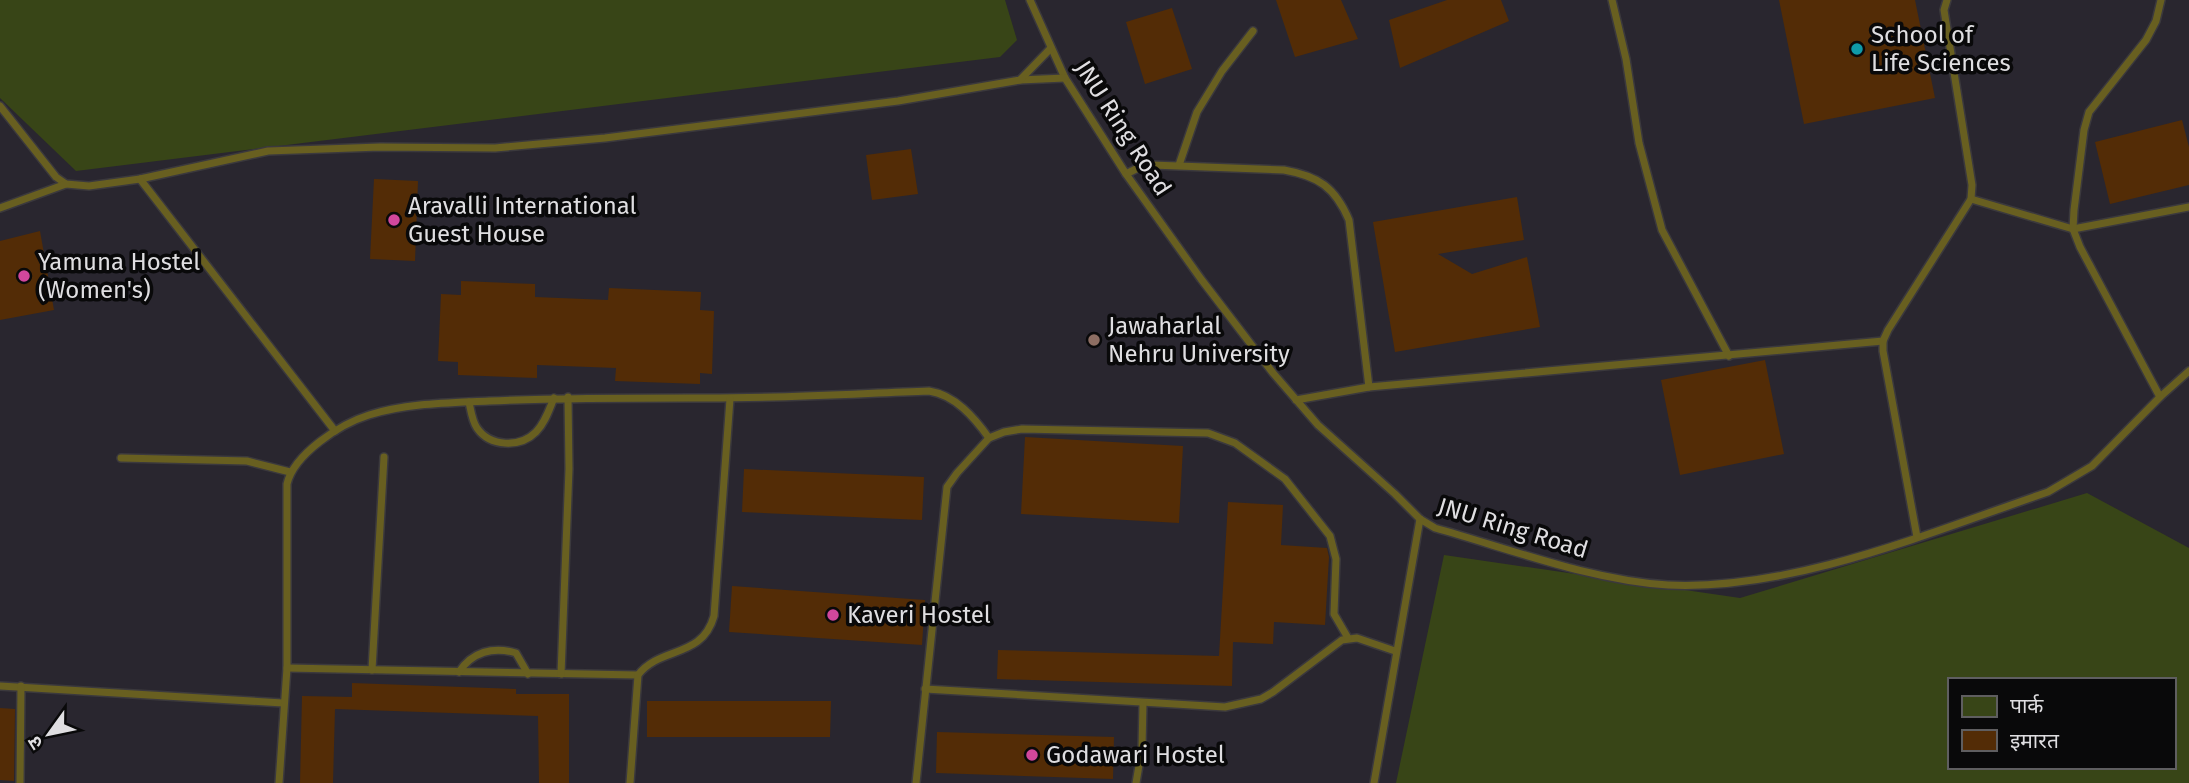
<svg xmlns="http://www.w3.org/2000/svg" width="2189" height="783" viewBox="0 0 2189 783" font-family="'Fira Sans','Noto Sans Devanagari',sans-serif">
	<style>
		.built { fill: #29262f; fill-rule: evenodd }
		.green { fill: #384517; fill-rule: evenodd }
		.building { fill: #532c06 }
		.lines { fill: none; stroke-linecap: round; stroke-linejoin: round }
		.service-casing { stroke: #3b393d; stroke-width: 10 }
		.service { stroke: #685f20; stroke-width: 7 }
		.culture-dot { fill: #0f9aa8; stroke: #09090a; stroke-width: 2.5 }
		.hotel-dot { fill: #d1479c; stroke: #09090a; stroke-width: 2.5 }
		.education-dot { fill: #8d6e63; stroke: #09090a; stroke-width: 2.5 }
		.labels { text-anchor: middle; dominant-baseline: central; stroke-width: 7; stroke-linejoin: round; paint-order: stroke }
		.poi-label { font-size: 24px; fill: #dfdee1; stroke: #09090a; text-anchor: start }
		.street-label { font-size: 24px; fill: #dfdee1; stroke: #09090a }
	</style>
	<rect width="100%" height="100%" fill="#201e22"/>
	<!-- built -->
	<path class="built" d="M 0,0 L 2189,0 L 2189,783 L 0,783 ZM 1949,680 L 2173,680 L 2173,767 L 1949,767 Z"/>
	<!-- green -->
	<g class="green">
		<polygon points="0,0 1005,0 1017,40 1000,57 76,171 0,98"/>
		<path d="M 2087,493 L 2189,548 L 2189,783 L 1396,783 L 1444,555 L 1740,598 ZM 1949,680 L 2173,680 L 2173,767 L 1949,767 Z"/>
	</g>
	<!-- building -->
	<g class="building">
		<polygon points="1276,0 1341,0 1358,39 1295,57"/>
		<polygon points="1447,0 1501,0 1509,21 1400,68 1389,20"/>
		<polygon points="1779,0 1915,0 1935,98 1804,124"/>
		<polygon points="1172,8 1192,69 1145,84 1126,22"/>
		<polygon points="2182,120 2189,147 2189,185 2110,204 2095,142"/>
		<polygon points="911,149 918,194 872,200 866,155"/>
		<polygon points="374,179 418,181 415,261 370,259"/>
		<polygon points="1517,197 1524,240 1438,254 1472,274 1527,257 1540,327 1395,352 1373,222"/>
		<polygon points="40,231 54,310 0,320 0,241"/>
		<polygon points="461,281 535,284 535,297 608,300 609,288 701,292 700,310 714,311 712,374 700,373 700,384 615,381 616,368 537,365 537,378 458,375 458,362 438,361 441,294 461,295"/>
		<polygon points="1765,360 1784,454 1680,475 1661,380"/>
		<polygon points="1025,437 1183,446 1179,523 1021,514"/>
		<polygon points="744,469 924,477 922,520 742,512"/>
		<polygon points="1228,502 1283,505 1281,545 1327,548 1329,557 1325,625 1274,622 1273,644 1233,642 1232,686 997,679 998,650 1219,656"/>
		<polygon points="732,586 925,600 922,645 729,632"/>
		<polygon points="352,683 516,689 516,694 569,694 569,783 539,783 538,716 335,709 333,783 300,783 302,696 352,697"/>
		<polygon points="647,701 831,701 830,737 647,737"/>
		<polygon points="0,708 15,709 14,781 0,780"/>
		<polygon points="937,732 1114,737 1113,779 936,773"/>
	</g>
	<g class="lines">
		<defs>
			<g id="service">
				<path d="M 1030,0 L 1065,78 L 1126,174 L 1201,279 L 1273,373 L 1318,425 L 1395,494 L 1420,519 L 1435,528 C 1510,549 1590,580 1668,585 C 1793,591 1931,532 2048,492 L 2092,466 L 2160,397 L 2189,371"/>
				<polyline points="1612,0 1626,59 1639,143 1662,230 1729,356"/>
				<polyline points="1020,80 1065,78"/>
				<polyline points="0,106 56,177 66,184 89,186 140,179 268,151 380,147 495,148 605,138 898,101 1020,80 1051,48"/>
				<polyline points="1179,165 1197,112 1222,71 1253,31"/>
				<path d="M 1126,174 L 1140,167 L 1152,165 L 1284,170 C 1318,176 1335,187 1349,220 L 1369,387"/>
				<polyline points="140,179 335,431"/>
				<polyline points="1971,199 2073,229 2189,207"/>
				<polyline points="0,208 66,184"/>
				<polyline points="2160,397 2080,247 2073,229 2074,210 2084,130 2089,112 2146,40 2156,21 2161,0"/>
				<polyline points="1296,400 1369,387 1883,341"/>
				<path d="M 469,402 C 471,411 472,421 477,428 C 490,447 520,448 536,432 C 545,423 549,410 554,398"/>
				<polyline points="121,458 247,461 290,472"/>
				<polyline points="1917,537 1883,351 1883,341 1888,330 1971,199 1972,185 1944,10 1947,0"/>
				<polyline points="287,668 638,675"/>
				<polyline points="372,670 384,457"/>
				<path d="M 459,672 C 472,652 493,646 516,653 L 528,674"/>
				<polyline points="561,674 569,469 568,397"/>
				<polyline points="0,686 283,703"/>
				<polyline points="925,689 1225,707 1261,699 1273,692 1342,640 1357,638 1395,651"/>
				<polyline points="20,783 21,686"/>
				<path d="M 279,783 L 287,668 L 287,484 C 294,454 340,424 369,415 C 408,403 449,403 489,401 C 557,398 623,398 691,398 C 770,399 849,394 929,391 C 955,395 974,417 989,438"/>
				<path d="M 630,783 L 638,675 C 660,646 702,659 714,616 L 730,399"/>
				<polyline points="916,783 947,487 957,473 989,438 1004,432 1022,429 1208,433 1235,443 1285,479 1330,536 1336,559 1334,614 1348,638"/>
				<polyline points="1136,783 1142,748 1143,703"/>
				<polyline points="1374,783 1420,519"/>
			</g>
		</defs>
		<!-- service casing -->
		<use href="#service" class="service-casing"/>
		<!-- service -->
		<use href="#service" class="service"/>
	</g>
	<!-- markers -->
	<circle class="culture-dot" cx="1857" cy="49" r="7"/>
	<g class="hotel-dot">
		<circle cx="394" cy="220" r="7"/>
		<circle cx="24" cy="276" r="7"/>
		<circle cx="833" cy="615" r="7"/>
		<circle cx="1032" cy="755" r="7"/>
	</g>
	<circle class="education-dot" cx="1094" cy="340" r="7"/>
	<g class="labels">
		<!-- poi labels -->
		<g class="poi-label">
			<text x="1871" y="35">School of<tspan x="1871" dy="28">Life Sciences</tspan></text>
			<text x="408" y="206">Aravalli International<tspan x="408" dy="28">Guest House</tspan></text>
			<text x="38" y="262">Yamuna Hostel<tspan x="38" dy="28">(Women's)</tspan></text>
			<text x="1108" y="326">Jawaharlal<tspan x="1108" dy="28">Nehru University</tspan></text>
			<text x="847" y="615">Kaveri Hostel</text>
			<text x="1046" y="755">Godawari Hostel</text>
		</g>
		<!-- street labels -->
		<g class="street-label">
			<text transform="translate(1123 128) rotate(57)">JNU Ring Road</text>
			<text transform="translate(1513 528) rotate(17)">JNU Ring Road</text>
		</g>
	</g>
	<!-- legend -->
	<rect x="1948" y="678" width="228" height="91" fill="#09090a" stroke="#5f5e60" stroke-width="2"/>
	<rect x="1962" y="696" width="35" height="21" fill="#384517" stroke="#5f5e60" stroke-width="2"/>
	<text x="2010" y="713" font-size="21" fill="#dfdee1">पार्क</text>
	<rect x="1962" y="730" width="35" height="21" fill="#532c06" stroke="#5f5e60" stroke-width="2"/>
	<text x="2010" y="748" font-size="21" fill="#dfdee1">इमारत</text>
	<!-- north arrow -->
	<g transform="translate(49 734) rotate(237)" stroke="#09090a" stroke-width="5" paint-order="stroke">
	<path d="M0-5L12 26L0 18L-12 26Z" fill="#dfdee1"/>
	<text y="-10" font-size="19" font-weight="bold" text-anchor="middle" fill="#dfdee1">उ</text>
	</g>
</svg>
